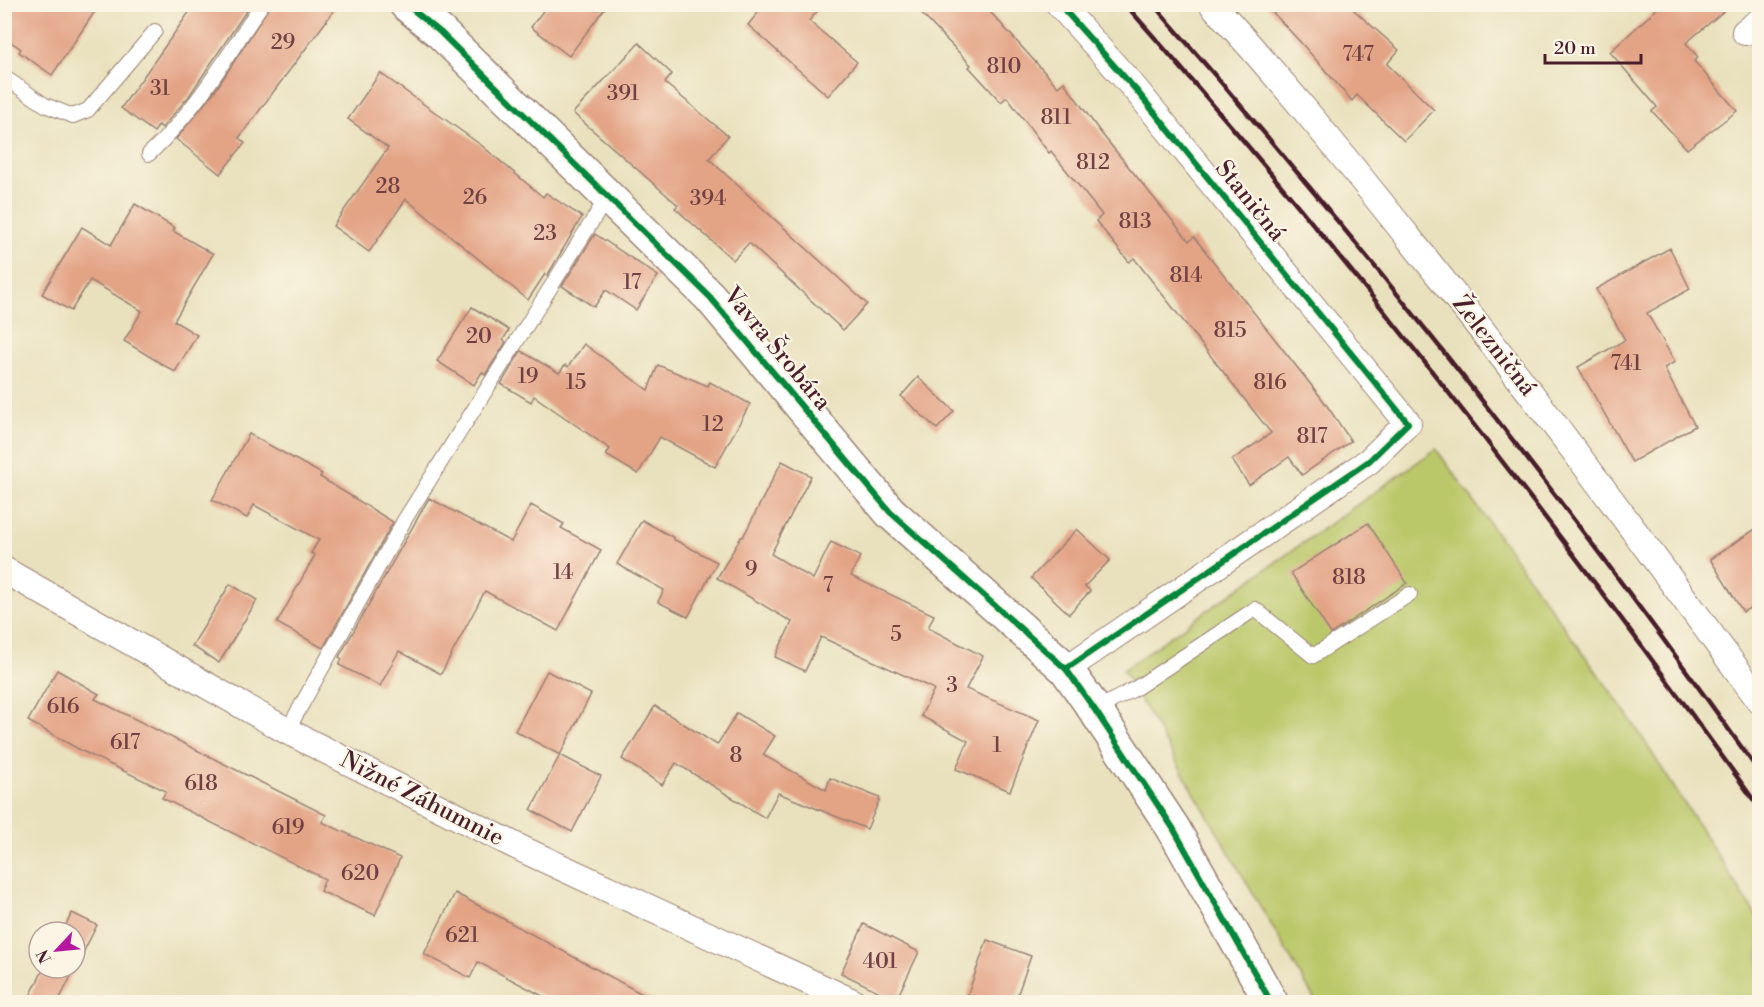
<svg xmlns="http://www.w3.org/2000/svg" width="1764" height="1007" viewBox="0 0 1764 1007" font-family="'Libre Bodoni',serif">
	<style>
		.green { fill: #bbc86a; stroke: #82744a; stroke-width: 1.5 }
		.building { fill: #e3a385 }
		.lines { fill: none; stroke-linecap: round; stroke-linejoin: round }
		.lane-casing { stroke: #9a8074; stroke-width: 16 }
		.street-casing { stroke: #9a8074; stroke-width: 28 }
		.secondary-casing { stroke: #9a8074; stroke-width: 36 }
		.lane { stroke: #fff; stroke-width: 14 }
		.street { stroke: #fff; stroke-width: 26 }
		.secondary { stroke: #fff; stroke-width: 33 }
		.rail { stroke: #4a1f2b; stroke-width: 4.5 }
		.cycleway-casing { stroke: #fcf5e5; stroke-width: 10 }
		.cycleway { stroke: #00873e; stroke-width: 6 }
		.labels { text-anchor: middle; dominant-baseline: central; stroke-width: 4.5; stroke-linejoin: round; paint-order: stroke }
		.number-label { font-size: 21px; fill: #704042 }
		.street-label { font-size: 24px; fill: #4a1f2b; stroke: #fcf5e5 }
	</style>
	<rect width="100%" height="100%" fill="#fcf5e5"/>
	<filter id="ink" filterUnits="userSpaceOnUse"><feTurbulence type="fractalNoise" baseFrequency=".0167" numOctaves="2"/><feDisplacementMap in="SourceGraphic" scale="12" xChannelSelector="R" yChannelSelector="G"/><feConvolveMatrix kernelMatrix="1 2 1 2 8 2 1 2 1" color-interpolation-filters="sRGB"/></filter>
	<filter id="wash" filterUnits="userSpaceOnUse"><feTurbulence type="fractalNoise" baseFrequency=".008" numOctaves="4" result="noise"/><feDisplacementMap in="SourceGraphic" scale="24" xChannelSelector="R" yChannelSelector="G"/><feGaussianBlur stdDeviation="1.35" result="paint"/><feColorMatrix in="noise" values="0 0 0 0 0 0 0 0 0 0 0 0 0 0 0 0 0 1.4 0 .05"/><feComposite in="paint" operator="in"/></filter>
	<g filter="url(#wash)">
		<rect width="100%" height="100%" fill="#e9e1bd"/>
		<!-- green -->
		<polygon class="green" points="1436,449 1627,714 1759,920 1759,1002 1316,1002 1123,670"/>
		<g id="blocks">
			<!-- building -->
			<g class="building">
				<polygon points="4,4 100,4 52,75 19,52 21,49 4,37"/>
				<polygon points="195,4 251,4 189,96 162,128 159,125 154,132 121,108"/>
				<polygon points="271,4 339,4 239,138 245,143 220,174 176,139 217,88"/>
				<polygon points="548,4 608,4 569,56 531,27"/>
				<polygon points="765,4 823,4 809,21 857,62 828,96 748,25"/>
				<polygon points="912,4 983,4 1058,87 1064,82 1101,133 1189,241 1194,237 1323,400 1351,441 1302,475 1289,457 1249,485 1232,460 1271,433 1134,258 1129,262 1096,221 1102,215 1051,151 1049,153 1007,97 1001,102 969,67 971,65"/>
				<polygon points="1265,4 1347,4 1399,50 1387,64 1434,110 1404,141 1357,95 1352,101 1303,45"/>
				<polygon points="1662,4 1732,4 1686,43 1698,57 1694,61 1737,111 1687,149 1652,111 1657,107 1610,52"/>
				<polygon points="639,43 672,74 665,83 728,136 709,159 867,304 843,330 749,243 733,260 675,208 678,205 573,113"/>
				<polygon points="380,73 481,145 543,197 546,193 582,217 547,276 545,274 528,300 406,199 369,252 333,226 388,148 348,119"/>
				<polygon points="135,204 175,228 173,231 213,254 174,321 197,335 175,372 124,341 142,311 90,280 71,311 42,294 82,227 111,245"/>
				<polygon points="595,234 658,276 636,310 606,290 594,307 562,286"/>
				<polygon points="1670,248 1690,289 1647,313 1675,362 1664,368 1695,426 1632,462 1578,367 1625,340 1596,289"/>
				<polygon points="472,307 509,330 503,340 506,342 485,375 482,372 474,385 437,361"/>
				<polygon points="584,344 648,390 658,365 708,386 710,382 750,404 715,467 660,437 638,474 606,455 610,449 534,396 531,402 501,384 521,351 559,373 565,365 568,367"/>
				<polygon points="918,377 954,411 937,429 901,396"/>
				<polygon points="249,434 322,474 320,477 393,522 323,648 277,623 315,555 311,553 319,540 254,505 247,518 212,500"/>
				<polygon points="782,461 811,476 771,554 813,579 831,542 860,556 851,576 934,615 928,628 983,656 966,689 1039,720 1010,791 956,769 968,741 921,716 934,689 821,637 805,671 775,657 792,622 717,578 741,537 743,537"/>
				<polygon points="429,498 511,542 531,505 564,524 561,528 601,550 558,631 485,591 441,674 399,651 380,686 339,665 342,659 339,657"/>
				<polygon points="642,520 674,538 673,539 717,562 688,617 658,602 664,590 617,564"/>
				<polygon points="1368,523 1407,583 1331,634 1291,573"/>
				<polygon points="1760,526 1760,602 1743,612 1710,559"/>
				<polygon points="1077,529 1110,560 1085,586 1090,591 1069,614 1031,578"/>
				<polygon points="230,584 257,600 219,663 192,646"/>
				<polygon points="57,670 99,694 95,699 326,815 322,822 400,858 375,915 320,891 325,879 162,798 166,791 82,751 28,721"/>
				<polygon points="547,671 591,694 560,755 515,731"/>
				<polygon points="655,706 717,745 737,713 775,736 763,755 826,790 830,778 880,798 867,829 778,793 765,818 676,763 662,785 622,759"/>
				<polygon points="560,755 601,776 572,832 531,810"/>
				<polygon points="455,893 500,917 657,1002 554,1002 478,962 470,978 424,954"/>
				<polygon points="72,913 97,925 58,1002 27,1002 44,968 75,968 75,932 62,932"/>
				<polygon points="864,924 919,952 896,1000 841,973"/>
				<polygon points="987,940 1031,956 1015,1002 965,1002"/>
			</g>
		</g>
	</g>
	<g filter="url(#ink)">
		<use href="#blocks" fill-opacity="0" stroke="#9a8074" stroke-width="1.5"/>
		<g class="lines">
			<defs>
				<g id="lane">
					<polyline points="4,77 45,105 73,116 88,110 155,31"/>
					<path d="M 149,154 C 195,112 227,56 262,4"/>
					<polyline points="1095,710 1136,688 1255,609 1313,656 1410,594"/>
					<polyline points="287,731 405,519 608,196"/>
				</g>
				<g id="street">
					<polyline points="1059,4 1136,90 1408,423 1369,461 1066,669"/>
					<path d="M 1212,4 C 1284,82 1350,164 1416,247 C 1535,395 1647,548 1760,701"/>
					<polyline points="1745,32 1760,21"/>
					<polyline points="4,570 287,731 524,850 853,1002"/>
				</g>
				<polyline id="secondary" points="406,4 440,32 710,297 890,512 1066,669 1095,710 1173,828 1271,1002"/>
			</defs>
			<!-- lane casing -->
			<use href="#lane" class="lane-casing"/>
			<!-- street casing -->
			<use href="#street" class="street-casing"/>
			<!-- secondary casing -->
			<use href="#secondary" class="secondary-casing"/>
			<!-- lane -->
			<use href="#lane" class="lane"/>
			<!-- street -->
			<use href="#street" class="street"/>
			<!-- secondary -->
			<use href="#secondary" class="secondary"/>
			<!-- rail -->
			<g class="rail">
				<path d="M 1125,4 C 1352,260 1561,530 1760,809"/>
				<path d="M 1153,4 C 1369,250 1571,507 1760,773"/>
			</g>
			<defs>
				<g id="cycleway">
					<polyline points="406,4 440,32 710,297 890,512 1066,669 1095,710 1173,828 1271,1002"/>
					<polyline points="1059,4 1136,90 1408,423 1369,461 1066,669"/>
				</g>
			</defs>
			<!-- cycleway casing -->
			<use href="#cycleway" class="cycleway-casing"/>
			<!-- cycleway -->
			<use href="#cycleway" class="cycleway"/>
		</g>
	</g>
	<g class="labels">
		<!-- number labels -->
		<g class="number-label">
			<text x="283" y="43">29</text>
			<text x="1358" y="55">747</text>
			<text x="1004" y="67">810</text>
			<text x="160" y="89">31</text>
			<text x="623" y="94">391</text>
			<text x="1056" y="118">811</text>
			<text x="1093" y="163">812</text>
			<text x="388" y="187">28</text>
			<text x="475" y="198">26</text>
			<text x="708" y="199">394</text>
			<text x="1135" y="222">813</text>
			<text x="545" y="234">23</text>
			<text x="1186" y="276">814</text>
			<text x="632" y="283">17</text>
			<text x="1230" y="331">815</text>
			<text x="479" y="337">20</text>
			<text x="1626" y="364">741</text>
			<text x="528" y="377">19</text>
			<text x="576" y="383">15</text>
			<text x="1270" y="383">816</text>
			<text x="713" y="425">12</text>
			<text x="1312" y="437">817</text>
			<text x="751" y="570">9</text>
			<text x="563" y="573">14</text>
			<text x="1349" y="578">818</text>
			<text x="828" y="586">7</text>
			<text x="896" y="635">5</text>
			<text x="952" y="686">3</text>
			<text x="63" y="707">616</text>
			<text x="125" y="743">617</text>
			<text x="997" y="746">1</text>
			<text x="736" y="756">8</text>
			<text x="201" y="784">618</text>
			<text x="288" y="828">619</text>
			<text x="360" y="874">620</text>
			<text x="462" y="936">621</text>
			<text x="880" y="962">401</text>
		</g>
		<!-- street labels -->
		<g class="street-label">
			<text transform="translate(1250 201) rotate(51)">Staničná</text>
			<text transform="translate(1494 346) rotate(52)">Železničná</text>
			<text transform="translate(777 349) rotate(50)">Vavra Šrobára</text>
			<text transform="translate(422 799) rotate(27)">Nižné Záhumnie</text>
		</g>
	</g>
	<!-- margin -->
	<rect width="1764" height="1007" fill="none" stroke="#fcf5e5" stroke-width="24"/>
	<!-- north arrow -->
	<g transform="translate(57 950) rotate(244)"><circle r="28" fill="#fcf5e5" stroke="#b59f9b" stroke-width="1.5"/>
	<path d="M0-4.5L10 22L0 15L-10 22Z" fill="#b5179e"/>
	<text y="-9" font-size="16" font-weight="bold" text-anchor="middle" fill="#4a1f2b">N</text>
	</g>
	<!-- scale -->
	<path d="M1545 54v9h96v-9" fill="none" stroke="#4a1f2b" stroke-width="3"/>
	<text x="1554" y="54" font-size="18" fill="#4a1f2b" stroke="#fcf5e5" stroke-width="4.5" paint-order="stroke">20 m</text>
</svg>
